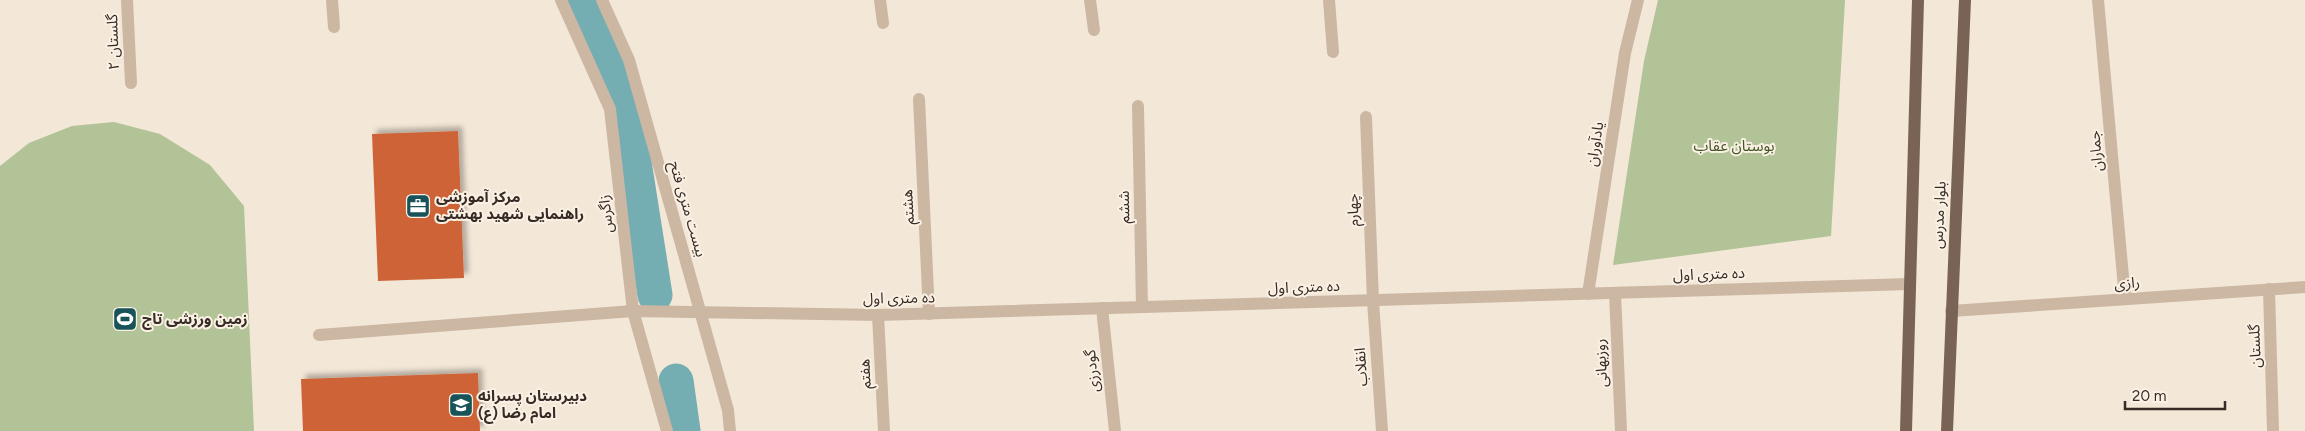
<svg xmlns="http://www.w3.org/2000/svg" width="2305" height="431" viewBox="0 0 2305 431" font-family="Figtree,'Noto Sans Arabic',sans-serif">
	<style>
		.green { fill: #b2c397 }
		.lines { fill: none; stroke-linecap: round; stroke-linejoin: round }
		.canal { stroke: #74adb2; stroke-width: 35 }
		.building { fill: #cf6439; filter: url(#shadow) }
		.minor { stroke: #ccb7a3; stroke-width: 12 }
		.major { stroke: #796355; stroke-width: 12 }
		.labels { text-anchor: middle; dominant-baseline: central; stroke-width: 4; stroke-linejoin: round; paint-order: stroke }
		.street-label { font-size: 15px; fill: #362b25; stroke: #faf1e4 }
		.park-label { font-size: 15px; fill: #435627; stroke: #faf1e4 }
		.poi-label { font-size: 15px; font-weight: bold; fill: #362b25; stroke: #faf1e4; text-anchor: start }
	</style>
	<defs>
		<filter id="shadow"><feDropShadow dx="4.5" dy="-4.5" stdDeviation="2.5" flood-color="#0004"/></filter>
	</defs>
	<rect width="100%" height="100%" fill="#f3e7d7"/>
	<!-- green -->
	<g class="green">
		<polygon points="1658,0 1845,0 1831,236 1613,265 1644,61"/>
		<polygon points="114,122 160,134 210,165 244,206 254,431 0,431 0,166 29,143 72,126"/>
	</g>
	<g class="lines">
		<!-- canal -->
		<g class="canal">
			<polyline points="583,0 622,86 655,295"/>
			<polyline points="676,381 683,431"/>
		</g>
	</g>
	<!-- building -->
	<g class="building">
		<polygon points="458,131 464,278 378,281 372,134"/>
		<polygon points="478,373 480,431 303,431 301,379"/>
	</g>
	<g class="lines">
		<!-- minor -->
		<g class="minor">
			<polyline points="127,0 131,83"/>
			<polyline points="332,0 334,27"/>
			<polyline points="561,0 610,109 633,311 667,431"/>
			<polyline points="602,0 629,60 728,410 730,431"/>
			<polyline points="880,0 883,23"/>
			<polyline points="1090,0 1094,30"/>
			<polyline points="1329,0 1333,52"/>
			<polyline points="2098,0 2125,299"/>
			<polyline points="919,99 929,314"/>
			<polyline points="1138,106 1142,307"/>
			<polyline points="1366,117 1373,301 1382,431"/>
			<polyline points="2269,289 2273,431"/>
			<polyline points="1615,293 1621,431"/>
			<polyline points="1588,294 1625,53 1638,0"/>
			<polyline points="1102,308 1115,431"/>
			<polyline points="1951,311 2305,287"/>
			<polyline points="878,315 884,431"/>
			<polyline points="319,335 633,311 878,315 1909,284"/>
		</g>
		<!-- major -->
		<g class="major">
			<polyline points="1906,431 1918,0"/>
			<polyline points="1947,431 1965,0"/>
		</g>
	</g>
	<!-- icons -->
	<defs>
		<symbol id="office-square" viewBox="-11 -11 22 22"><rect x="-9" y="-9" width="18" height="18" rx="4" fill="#18535a" stroke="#faf1e4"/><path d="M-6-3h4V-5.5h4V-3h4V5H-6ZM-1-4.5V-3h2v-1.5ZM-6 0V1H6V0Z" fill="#fff"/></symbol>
		<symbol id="stadium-square" viewBox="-11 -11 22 22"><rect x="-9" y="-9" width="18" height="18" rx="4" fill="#18535a" stroke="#faf1e4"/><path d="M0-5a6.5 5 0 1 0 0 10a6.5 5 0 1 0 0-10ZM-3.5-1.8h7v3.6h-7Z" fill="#fff"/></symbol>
		<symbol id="school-square" viewBox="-11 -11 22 22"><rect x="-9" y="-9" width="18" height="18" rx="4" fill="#18535a" stroke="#faf1e4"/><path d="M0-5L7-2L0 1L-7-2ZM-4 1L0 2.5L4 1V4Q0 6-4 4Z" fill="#fff"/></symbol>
	</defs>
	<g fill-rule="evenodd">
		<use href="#office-square" x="404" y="192" width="28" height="28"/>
		<use href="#stadium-square" x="111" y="305" width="28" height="28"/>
		<use href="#school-square" x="447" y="391" width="28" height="28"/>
	</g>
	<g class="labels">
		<!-- street labels -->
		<g class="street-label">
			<text transform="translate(113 42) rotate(-92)">گلستان ۲</text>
			<text transform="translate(1595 144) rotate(-81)">یادآوران</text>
			<text transform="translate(2096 151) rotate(-95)">جماران</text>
			<text transform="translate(908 207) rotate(-93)">هشتم</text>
			<text transform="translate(1124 207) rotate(-91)">ششم</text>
			<text transform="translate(688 209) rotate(74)">بیست متری فتح</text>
			<text transform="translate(1353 210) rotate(-92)">چهارم</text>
			<text transform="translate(606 214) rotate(-96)">زاگرس</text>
			<text transform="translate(1939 215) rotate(-87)">بلوار مدرس</text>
			<text transform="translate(1709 274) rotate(-2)">ده متری اول</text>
			<text transform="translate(2127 283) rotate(-4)">رازی</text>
			<text transform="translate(1304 287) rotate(-2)">ده متری اول</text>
			<text transform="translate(899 298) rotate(-1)">ده متری اول</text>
			<text transform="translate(2255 346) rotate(-92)">گلستان</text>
			<text transform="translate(1601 363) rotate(-93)">روزبهانی</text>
			<text transform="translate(1361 367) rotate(-94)">انقلاب</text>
			<text transform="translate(1092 371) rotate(-96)">گودرزی</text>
			<text transform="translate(865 374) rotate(-93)">هفتم</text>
		</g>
		<!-- park labels -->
		<g class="park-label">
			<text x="1734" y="146">بوستان عقاب</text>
		</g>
		<!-- poi labels -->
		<g class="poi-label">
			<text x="436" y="197">مرکز آموزشی<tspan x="436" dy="17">راهنمایی شهید بهشتی</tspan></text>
			<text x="142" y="319">زمین ورزشی تاج</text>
			<text x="478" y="396">دبیرستان پسرانه<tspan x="478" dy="17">امام رضا (ع)</tspan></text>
		</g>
	</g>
	<!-- scale -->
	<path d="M2125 401v8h100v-8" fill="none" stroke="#362b25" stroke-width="2.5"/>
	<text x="2132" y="401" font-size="15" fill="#362b25" stroke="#faf1e4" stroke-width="4" paint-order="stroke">20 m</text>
</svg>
